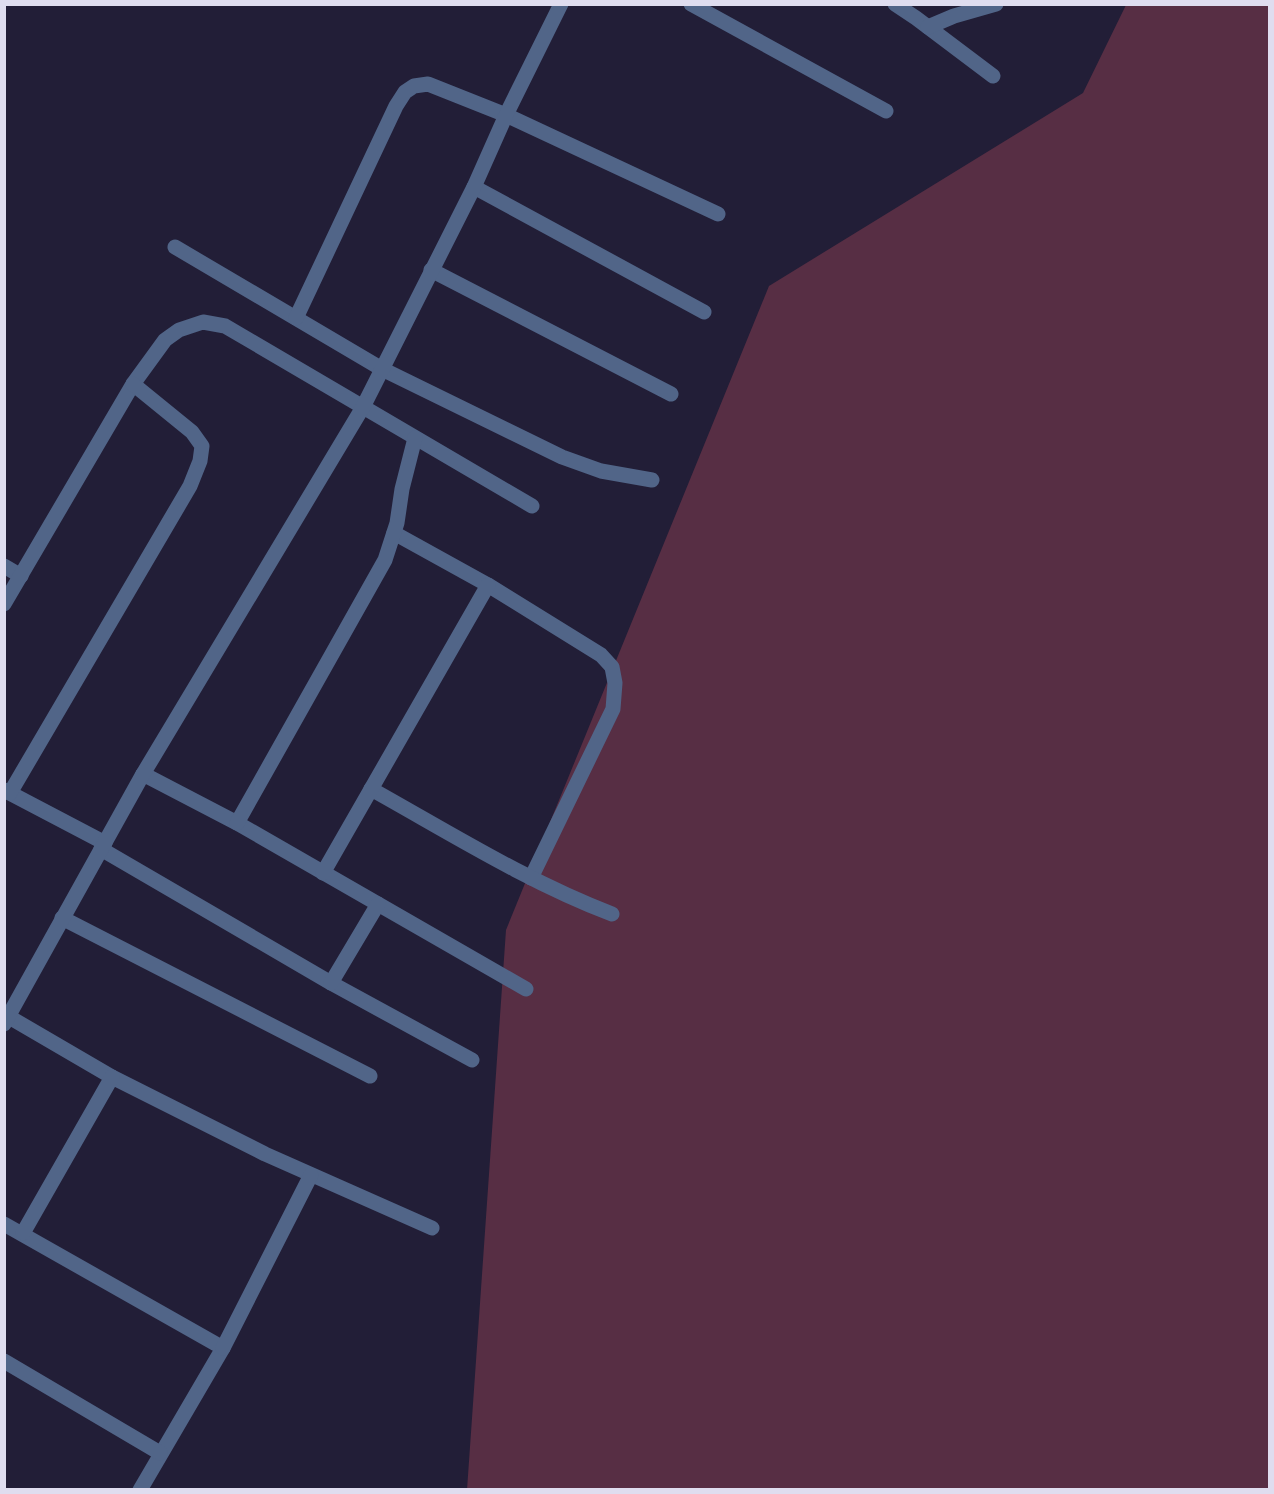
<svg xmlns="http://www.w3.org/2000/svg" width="1274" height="1494" viewBox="0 0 1274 1494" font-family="Commissioner,sans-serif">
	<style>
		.green { fill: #572e44 }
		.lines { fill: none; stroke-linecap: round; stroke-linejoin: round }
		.minor { stroke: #516588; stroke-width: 15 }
	</style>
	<rect width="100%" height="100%" fill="#221e37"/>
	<!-- green -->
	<polygon class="green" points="1126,5 1269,5 1269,1489 467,1490 506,930 769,286 1083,93"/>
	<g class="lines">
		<!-- minor -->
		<g class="minor">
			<polyline points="691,4 886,111"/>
			<polyline points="895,4 916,18 993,76"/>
			<polyline points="928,27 954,16 996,4"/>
			<polyline points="474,187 704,312"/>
			<polyline points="175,247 382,369 562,457 601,471 652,480"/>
			<polyline points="431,270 671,394"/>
			<polyline points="296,318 396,106 405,92 414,86 428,84 506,115 718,214"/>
			<polyline points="394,533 488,585 601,655 612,667 615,683 613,709 531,878"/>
			<polyline points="4,566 21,576"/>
			<polyline points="4,604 133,384 165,340 179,330 203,322 225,326 532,506"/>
			<polyline points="143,774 237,823 526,989"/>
			<path d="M 371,789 C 450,833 528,882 612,914"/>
			<polyline points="4,790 105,843"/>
			<polyline points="10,793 190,486 200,461 202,446 192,432 133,384"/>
			<polyline points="237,823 385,560 397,523 402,489 415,438"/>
			<polyline points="101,849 331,983 472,1060"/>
			<polyline points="323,873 488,585"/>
			<polyline points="62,918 370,1076"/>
			<polyline points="331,983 378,904"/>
			<polyline points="4,1014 112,1077 265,1154 432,1228"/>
			<polyline points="4,1024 143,774 363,407 474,187 506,115 561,4"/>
			<polyline points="4,1224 223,1348 140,1490"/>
			<polyline points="23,1233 112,1077"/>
			<polyline points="223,1348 311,1175"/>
			<polyline points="4,1361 160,1453"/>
		</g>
	</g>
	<!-- border -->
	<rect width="1274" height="1494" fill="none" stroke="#dfddef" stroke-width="12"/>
</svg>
